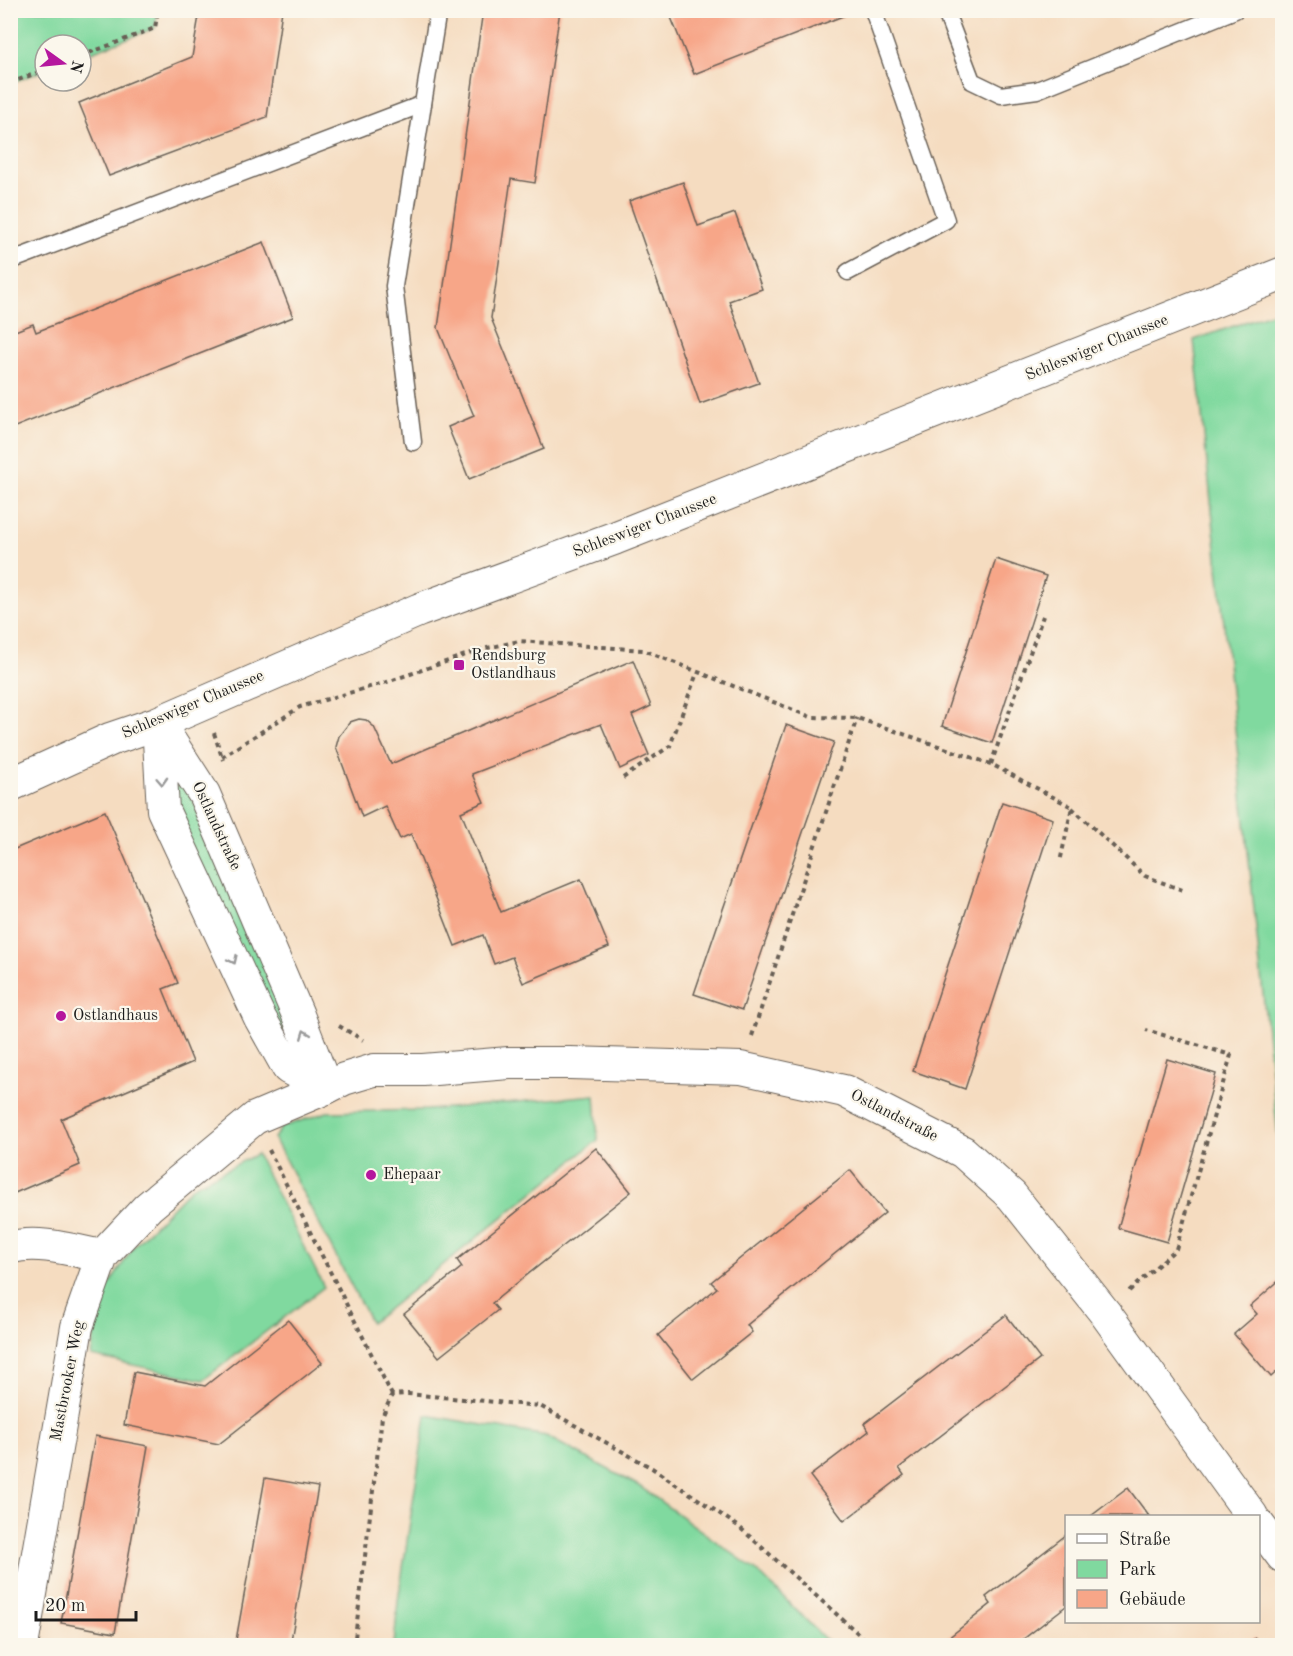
<svg xmlns="http://www.w3.org/2000/svg" width="1293" height="1656" viewBox="0 0 1293 1656" font-family="'Old Standard TT',serif">
	<style>
		.green { fill: #80d99f; stroke: #4e7a5e; stroke-width: 1.5 }
		.building { fill: #f7a688 }
		.lines { fill: none; stroke-linecap: round; stroke-linejoin: round }
		.lane-casing { stroke: #685f55; stroke-width: 19 }
		.street-casing { stroke: #685f55; stroke-width: 34 }
		.secondary-casing { stroke: #685f55; stroke-width: 35 }
		.path { stroke: #685f55; stroke-width: 4; stroke-dasharray: 4.5 4.5; stroke-linecap: butt }
		.lane { stroke: #fff; stroke-width: 16 }
		.street { stroke: #fff; stroke-width: 32 }
		.secondary { stroke: #fff; stroke-width: 33 }
		.oneway { stroke: #999 }
		.poi-dot { fill: #b5179e; stroke: #fbf7ec; stroke-width: 2 }
		.labels { text-anchor: middle; dominant-baseline: central; stroke-width: 4.5; stroke-linejoin: round; paint-order: stroke }
		.street-label { font-size: 16px; fill: #1c1c1c; stroke: #fbf7ec }
		.poi-label { font-size: 16px; fill: #1c1c1c; stroke: #fbf7ec; text-anchor: start }
	</style>
	<rect width="100%" height="100%" fill="#fbf7ec"/>
	<filter id="ink" filterUnits="userSpaceOnUse"><feTurbulence type="fractalNoise" baseFrequency=".0167" numOctaves="2"/><feDisplacementMap in="SourceGraphic" scale="12" xChannelSelector="R" yChannelSelector="G"/><feConvolveMatrix kernelMatrix="1 2 1 2 8 2 1 2 1" color-interpolation-filters="sRGB"/></filter>
	<filter id="wash" filterUnits="userSpaceOnUse"><feTurbulence type="fractalNoise" baseFrequency=".008" numOctaves="4" result="noise"/><feDisplacementMap in="SourceGraphic" scale="24" xChannelSelector="R" yChannelSelector="G"/><feGaussianBlur stdDeviation="1.35" result="paint"/><feColorMatrix in="noise" values="0 0 0 0 0 0 0 0 0 0 0 0 0 0 0 0 0 1.4 0 .05"/><feComposite in="paint" operator="in"/></filter>
	<g filter="url(#wash)">
		<rect width="100%" height="100%" fill="#f5dcc0"/>
		<!-- green -->
		<g class="green">
			<polygon points="11,10 158,10 158,11 155,28 81,56 81,45 45,45 45,70 11,83"/>
			<polygon points="1282,309 1282,1174 1194,340"/>
			<polygon points="159,730 298,1015 287,1065 165,814"/>
			<polygon points="595,1095 598,1140 371,1323 274,1138 282,1127 327,1112 427,1110"/>
			<polygon points="257,1154 324,1287 203,1380 91,1356 99,1301 134,1246 193,1186"/>
			<polygon points="426,1415 546,1436 639,1486 757,1571 831,1645 394,1645 398,1601"/>
		</g>
		<g id="blocks">
			<!-- building -->
			<g class="building">
				<polygon points="200,10 282,10 267,117 109,176 79,103 192,57"/>
				<polygon points="483,10 560,10 535,183 511,179 491,318 544,449 469,479 448,427 474,416 438,328"/>
				<polygon points="668,10 846,10 848,14 694,74"/>
				<polygon points="683,182 698,226 735,213 762,289 729,301 759,383 700,404 629,201"/>
				<polygon points="264,242 293,317 10,429 10,333 33,324 36,332"/>
				<polygon points="996,559 1046,576 992,743 942,726"/>
				<polygon points="633,660 651,706 632,715 649,755 620,769 601,724 472,774 484,802 461,812 501,912 581,879 609,947 523,983 512,957 494,964 483,935 455,946 411,834 400,839 385,806 362,817 336,747 339,736 350,722 359,719 366,720 374,727 391,764"/>
				<polygon points="786,725 834,742 742,1010 694,994"/>
				<polygon points="1002,802 1053,819 965,1089 913,1071"/>
				<polygon points="105,811 178,983 163,989 193,1062 61,1119 80,1165 10,1195 10,851"/>
				<polygon points="1167,1059 1216,1074 1167,1242 1118,1228"/>
				<polygon points="596,1148 631,1192 492,1303 498,1310 439,1357 404,1314 462,1267 457,1260"/>
				<polygon points="850,1170 885,1213 747,1325 752,1332 693,1379 658,1335 717,1288 711,1282"/>
				<polygon points="1282,1278 1282,1367 1271,1377 1234,1334 1257,1314 1250,1306"/>
				<polygon points="1006,1315 1040,1359 899,1468 904,1475 844,1521 810,1476 869,1431 864,1424"/>
				<polygon points="288,1320 322,1363 219,1444 124,1425 134,1372 205,1386"/>
				<polygon points="95,1436 148,1446 115,1633 61,1623"/>
				<polygon points="265,1478 318,1487 290,1646 235,1646"/>
				<polygon points="1128,1488 1149,1516 1091,1516"/>
				<polygon points="1066,1535 1066,1606 1021,1641 1025,1646 938,1646 991,1604 986,1597"/>
				<polygon points="1255,1638 1261,1646 1245,1646"/>
			</g>
		</g>
	</g>
	<g filter="url(#ink)">
		<use href="#blocks" fill-opacity="0" stroke="#685f55" stroke-width="1.5"/>
		<g class="lines">
			<defs>
				<g id="lane">
					<polyline points="945,10 972,81 1001,95 1037,90 1235,10"/>
					<polyline points="10,261 423,104"/>
					<polyline points="848,272 946,220 873,10"/>
					<polyline points="413,442 394,286 438,10"/>
				</g>
				<g id="street">
					<polyline points="158,723 163,810 260,1018 288,1068 326,1088"/>
					<polyline points="159,724 204,794 298,1015 326,1088"/>
					<path d="M 10,1248 C 36,1239 76,1251 102,1256"/>
					<polyline points="1258,1524 1282,1556"/>
					<polyline points="22,1646 77,1327 102,1256 148,1207 255,1118 326,1088 344,1079 374,1070 423,1070 509,1063 570,1063 741,1068 844,1091 963,1152 1012,1196 1105,1313 1252,1516"/>
				</g>
				<polyline id="secondary" points="10,785 111,739 158,723 419,610 615,538 1282,274"/>
			</defs>
			<!-- lane casing -->
			<use href="#lane" class="lane-casing"/>
			<!-- street casing -->
			<use href="#street" class="street-casing"/>
			<!-- secondary casing -->
			<use href="#secondary" class="secondary-casing"/>
			<!-- path -->
			<g class="path">
				<polyline points="81,56 155,28 158,10"/>
				<polyline points="10,83 45,70"/>
				<polyline points="214,733 223,760"/>
				<polyline points="222,757 300,707 387,682 483,649 519,641 643,650 811,717 857,718 991,764 1072,807 1060,862"/>
				<polyline points="991,764 1043,616"/>
				<polyline points="623,778 670,746 697,673"/>
				<polyline points="1072,808 1145,876 1185,891"/>
				<polyline points="339,1026 363,1040"/>
				<polyline points="752,1036 857,718"/>
				<polyline points="269,1150 392,1395"/>
				<polyline points="1129,1291 1176,1249 1231,1055 1146,1030"/>
				<polyline points="354,1646 382,1417 392,1395 408,1394 540,1406 652,1468 738,1526 872,1646"/>
			</g>
			<!-- lane -->
			<use href="#lane" class="lane"/>
			<!-- street -->
			<use href="#street" class="street"/>
			<!-- secondary -->
			<use href="#secondary" class="secondary"/>
		</g>
		<!-- one-way arrows -->
		<defs><path id="oneway-chevron" d="M-2-3.5L2.5 0L-2 3.5" fill="none" stroke-width="1.6" stroke-linecap="round" stroke-linejoin="round" transform="scale(1.5)"/></defs>
		<g class="oneway">
			<use href="#oneway-chevron" transform="translate(162 781) rotate(87)"/>
			<use href="#oneway-chevron" transform="translate(233 960) rotate(65)"/>
			<use href="#oneway-chevron" transform="translate(305 1034) rotate(-111)"/>
		</g>
	</g>
	<!-- markers -->
	<g class="poi-dot">
		<rect x="453" y="659" width="12" height="12" rx="3"/>
		<circle cx="61" cy="1016" r="6"/>
		<circle cx="371" cy="1175" r="6"/>
	</g>
	<g class="labels">
		<!-- street labels -->
		<g class="street-label">
			<text transform="translate(1097 348) rotate(-22)">Schleswiger Chaussee</text>
			<text transform="translate(645 526) rotate(-21)">Schleswiger Chaussee</text>
			<text transform="translate(193 705) rotate(-23)">Schleswiger Chaussee</text>
			<text transform="translate(216 826) rotate(65)">Ostlandstraße</text>
			<text transform="translate(894 1116) rotate(27)">Ostlandstraße</text>
			<text transform="translate(68 1381) rotate(-79)">Mastbrooker Weg</text>
		</g>
		<!-- poi labels -->
		<g class="poi-label">
			<text x="471" y="656">Rendsburg<tspan x="471" dy="18">Ostlandhaus</tspan></text>
			<text x="73" y="1016">Ostlandhaus</text>
			<text x="383" y="1175">Ehepaar</text>
		</g>
	</g>
	<!-- margin -->
	<rect width="1293" height="1656" fill="none" stroke="#fbf7ec" stroke-width="36"/>
	<!-- legend -->
	<rect x="1065" y="1515" width="195" height="108" fill="#fbf7ec" stroke="#a29f99" stroke-width="1.5"/>
	<rect x="1077" y="1534" width="30" height="9" fill="#ffffff" stroke="#a29f99" stroke-width="1.5"/>
	<text x="1119" y="1545" font-size="18" fill="#1c1c1c">Straße</text>
	<rect x="1077" y="1560" width="30" height="18" fill="#80d99f" stroke="#a29f99" stroke-width="1.5"/>
	<text x="1119" y="1575" font-size="18" fill="#1c1c1c">Park</text>
	<rect x="1077" y="1590" width="30" height="18" fill="#f7a688" stroke="#a29f99" stroke-width="1.5"/>
	<text x="1119" y="1605" font-size="18" fill="#1c1c1c">Gebäude</text>
	<!-- north arrow -->
	<g transform="translate(63 63) rotate(105)"><circle r="28" fill="#fbf7ec" stroke="#a29f99" stroke-width="1.5"/>
	<path d="M0-4.5L10 22L0 15L-10 22Z" fill="#b5179e"/>
	<text y="-9" font-size="16" font-weight="bold" text-anchor="middle" fill="#1c1c1c">N</text>
	</g>
	<!-- scale -->
	<path d="M36 1611v9h100v-9" fill="none" stroke="#1c1c1c" stroke-width="3"/>
	<text x="45" y="1611" font-size="18" fill="#1c1c1c" stroke="#fbf7ec" stroke-width="4.5" paint-order="stroke">20 m</text>
</svg>
